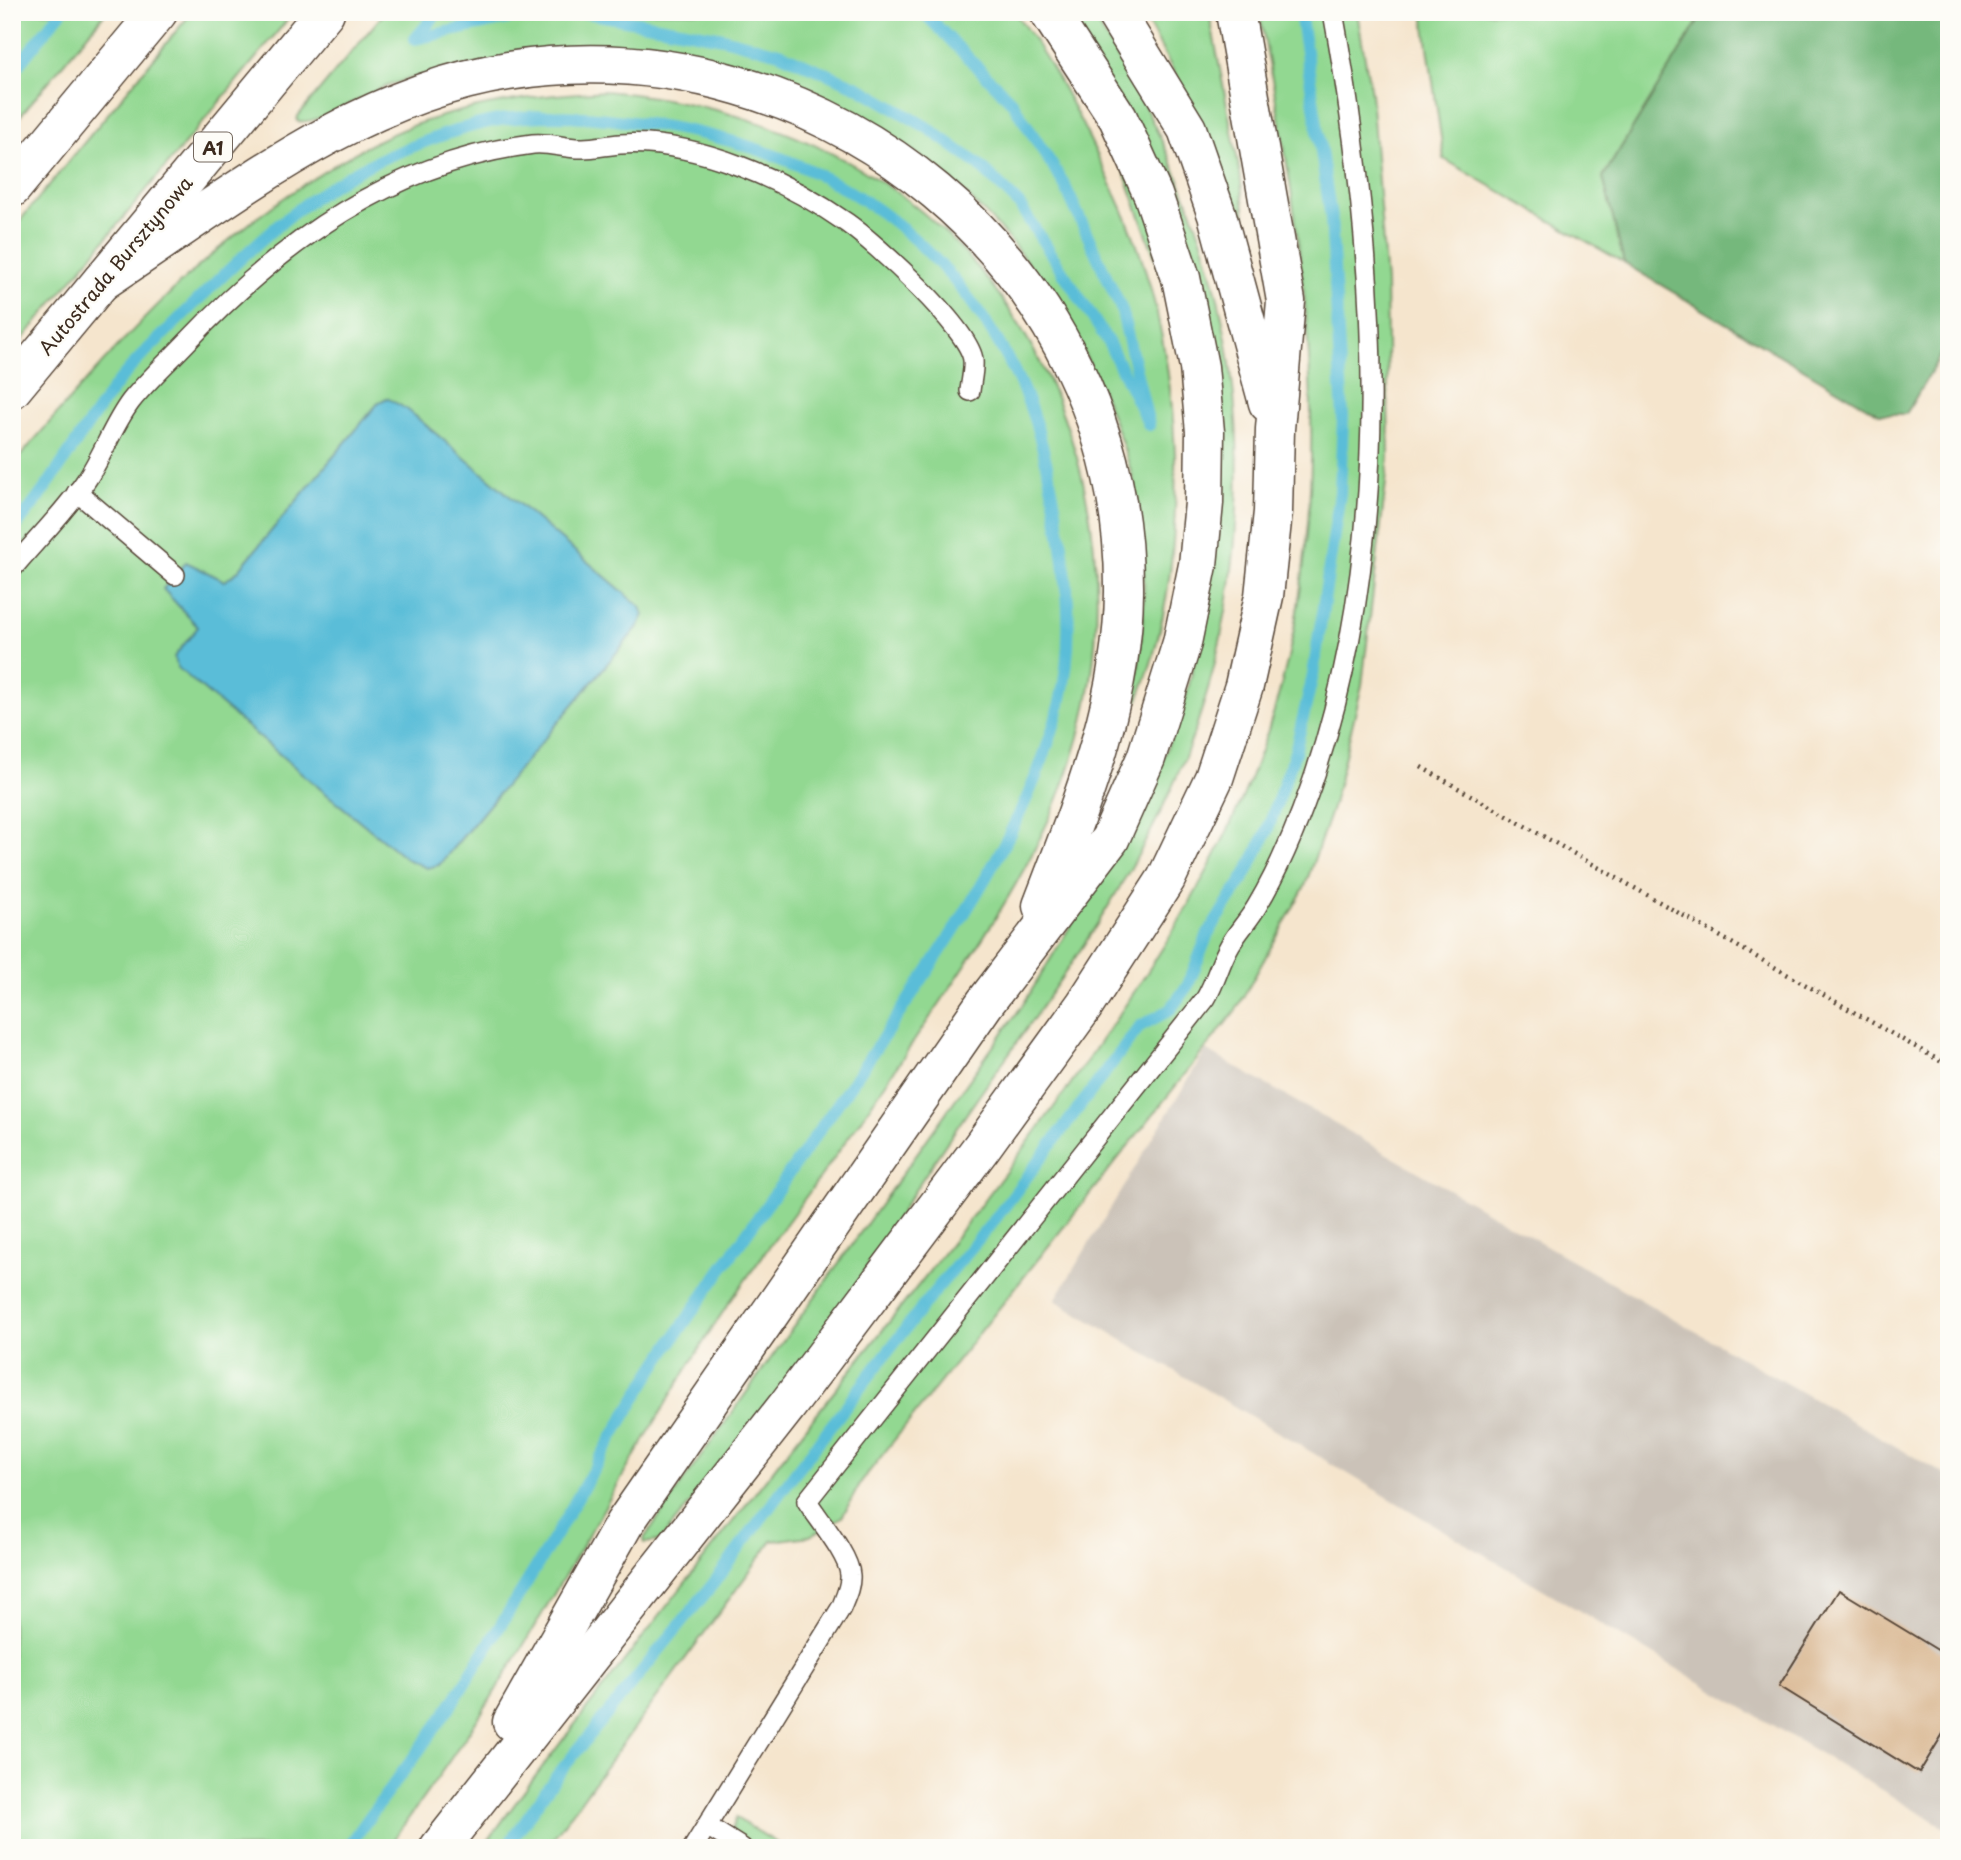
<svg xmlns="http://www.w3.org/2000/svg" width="1961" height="1860" viewBox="0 0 1961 1860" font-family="'Playpen Sans',sans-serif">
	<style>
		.industrial { fill: #cbc2b8 }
		.green { fill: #92d891; stroke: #668158; stroke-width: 2 }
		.forest { fill: #75b87b; stroke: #58714c; stroke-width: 2 }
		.water { fill: #5abdd8; stroke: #4a747b; stroke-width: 2 }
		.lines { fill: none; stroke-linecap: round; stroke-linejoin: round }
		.stream { stroke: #5abdd8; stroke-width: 12 }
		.building { fill: #d8b58f }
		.service-casing { stroke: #574638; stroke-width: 22 }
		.motorway-casing { stroke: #574638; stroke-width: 41 }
		.path { stroke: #574638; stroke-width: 4.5; stroke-dasharray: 2 5; stroke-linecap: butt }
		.service { stroke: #fff; stroke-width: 19 }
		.motorway { stroke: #fff; stroke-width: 38 }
		.labels { text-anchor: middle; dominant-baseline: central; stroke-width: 5; stroke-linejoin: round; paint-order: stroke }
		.shield { fill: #fdfcf7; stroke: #75695f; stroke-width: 2 }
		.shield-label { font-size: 18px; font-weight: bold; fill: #3b2a1e }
		.street-label { font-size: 19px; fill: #3b2a1e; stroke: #fdfcf7 }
	</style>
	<rect width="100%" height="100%" fill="#fdfcf7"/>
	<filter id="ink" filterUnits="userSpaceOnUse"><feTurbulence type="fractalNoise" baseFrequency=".0143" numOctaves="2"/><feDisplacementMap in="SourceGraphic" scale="14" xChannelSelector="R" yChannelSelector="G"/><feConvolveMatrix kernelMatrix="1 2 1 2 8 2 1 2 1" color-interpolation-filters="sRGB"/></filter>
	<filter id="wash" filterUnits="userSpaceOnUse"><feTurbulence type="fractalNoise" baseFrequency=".00686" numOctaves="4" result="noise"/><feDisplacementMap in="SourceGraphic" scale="28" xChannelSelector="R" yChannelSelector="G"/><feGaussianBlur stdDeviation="1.57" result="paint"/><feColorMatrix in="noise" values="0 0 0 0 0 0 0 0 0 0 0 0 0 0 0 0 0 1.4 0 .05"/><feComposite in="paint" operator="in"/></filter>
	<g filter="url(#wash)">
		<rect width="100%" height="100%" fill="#f5e5cd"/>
		<!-- industrial -->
		<polygon class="industrial" points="1206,1050 1949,1477 1949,1830 1055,1300"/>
		<!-- green -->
		<g class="green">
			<polygon points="12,12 106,12 12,126"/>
			<polygon points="192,12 294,12 12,352 12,230"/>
			<path d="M 385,12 L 1014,12 C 1046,53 1069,97 1092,144 C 1110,182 1129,220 1142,260 C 1185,388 1190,577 1137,702 L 1135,704 L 1134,700 C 1144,638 1147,577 1140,515 C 1135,475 1120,436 1105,399 C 1040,243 925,128 762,77 C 713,62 657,45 605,49 C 576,51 546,57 516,61 C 472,67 427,70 385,87 C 363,95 318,126 297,121 L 298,116 Z"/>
			<path d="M 1066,12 L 1090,12 C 1141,92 1186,180 1211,271 C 1254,429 1245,605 1185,757 C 1131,892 1040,1007 958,1126 C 932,1164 906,1203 882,1242 C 864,1272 847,1303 827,1331 C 775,1403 715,1471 660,1541 L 644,1543 L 643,1540 L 687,1476 L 1024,1003 L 1148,797 L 1185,701 L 1206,615 L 1216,426 Z"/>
			<polygon points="1142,12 1209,12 1240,173 1247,236 1242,235 1210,140"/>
			<path d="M 1259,12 L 1357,12 L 1371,93 L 1386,282 L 1389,457 L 1362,685 L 1333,805 L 1305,886 L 1236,1010 L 861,1482 L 842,1517 L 810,1536 L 772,1541 L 546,1848 L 483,1848 C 546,1759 614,1674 681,1588 C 755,1494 827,1399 902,1306 C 970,1220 1036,1135 1098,1045 C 1171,941 1237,834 1274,711 C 1342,484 1305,240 1259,12 Z"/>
			<polygon points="1423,12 1704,12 1603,177 1624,263 1444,159"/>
			<path d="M 605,91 C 703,100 796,127 880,181 C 1065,301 1139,551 1073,757 C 1045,846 992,926 940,1003 C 906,1052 874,1102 839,1151 C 798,1209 754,1265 715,1324 C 638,1444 571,1570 496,1690 C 463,1745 424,1795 388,1848 L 12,1848 L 12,466 C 107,355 202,245 328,169 C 358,150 389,133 423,122 C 482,102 543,95 605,91 Z"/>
			<polygon points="736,1818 785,1848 725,1848"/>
		</g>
		<!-- forest -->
		<polygon class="forest" points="1704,12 1949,12 1949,341 1906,414 1879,414 1624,263 1603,177"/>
		<!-- water -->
		<polygon class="water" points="387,398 408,410 641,607 644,615 638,627 439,865 427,868 408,860 324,792 178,668 174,657 198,627 163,589 186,562 225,581 237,572 379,402"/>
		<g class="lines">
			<!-- stream -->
			<g class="stream">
				<polyline points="438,12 415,39 525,15 578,12"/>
				<polyline points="582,12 723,38 779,53 858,87 928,128 979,165 1018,203 1107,340 1149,425 1121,308 1064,184 1012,102 923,12"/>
				<polyline points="12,73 61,12"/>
				<path d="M 12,531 C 51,486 80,433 115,386 C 133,362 156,342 177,321 C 238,260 305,191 386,157 C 421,143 462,126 499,120 C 542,113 589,116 632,122 C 805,142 943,221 1020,383 C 1038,421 1049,470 1056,511 C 1068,573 1075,641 1060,703 C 1033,813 967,912 905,1005 C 828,1121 746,1232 668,1347 C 629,1405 596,1466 561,1526 C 528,1581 494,1636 460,1691 C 426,1746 383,1794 348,1848"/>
				<polyline points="506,1848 555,1778 713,1584 797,1470 930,1297 996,1218 1140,1026 1170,1010 1188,985 1208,934 1246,874 1266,834 1295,752 1313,675 1340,493 1343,417 1331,218 1300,12"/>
			</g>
		</g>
		<g id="blocks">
			<!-- building -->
			<polygon class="building" points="1839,1590 1949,1657 1949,1724 1919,1773 1779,1686"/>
		</g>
	</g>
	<g filter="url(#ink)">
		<use href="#blocks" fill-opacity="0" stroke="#574638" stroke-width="2"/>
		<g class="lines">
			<defs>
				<g id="service">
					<polyline points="77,492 175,575"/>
					<path d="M 12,569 C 36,540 64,513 85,482 C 103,456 112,426 131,401 C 148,380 169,361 187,342 C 283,241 392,162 533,144 C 550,142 566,149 583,148 C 595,148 607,145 620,144 C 696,139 787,181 847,223 C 874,242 970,329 973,360 C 974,370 971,381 970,391"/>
					<polyline points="707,1826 742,1848"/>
					<path d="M 693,1848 L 841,1608 C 845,1598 851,1586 850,1575 C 849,1555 818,1519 807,1501 L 1206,998 C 1216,981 1220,962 1230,945 C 1238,931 1249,920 1257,906 C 1279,869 1297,826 1311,786 C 1396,541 1379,263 1333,12"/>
				</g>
				<g id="motorway">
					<polyline points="1115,12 1187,129 1217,215 1268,403"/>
					<polyline points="12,188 158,12"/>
					<path d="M 101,282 C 228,199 354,95 508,71 C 825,20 1127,269 1124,592 C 1123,703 1081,804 1042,906"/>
					<polyline points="12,389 325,12"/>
					<polyline points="512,1722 624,1524 985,1003 1110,839 1146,758 1182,643 1198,565 1204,503 1205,432 1199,367 1181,278 1153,195 1118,118 1049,12"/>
					<polyline points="439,1848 787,1406 981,1148 1084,1006 1166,879 1214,778 1244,686 1264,596 1273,512 1275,429 1286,301 1235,12"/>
				</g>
			</defs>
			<!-- service casing -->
			<use href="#service" class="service-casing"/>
			<!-- motorway casing -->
			<use href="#motorway" class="motorway-casing"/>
			<!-- path -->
			<polyline class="path" points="1421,767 1949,1066"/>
			<!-- service -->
			<use href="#service" class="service"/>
			<!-- motorway -->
			<use href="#motorway" class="motorway"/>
		</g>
	</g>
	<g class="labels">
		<!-- shield labels -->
		<rect class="shield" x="194" y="132.5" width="38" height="29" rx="5"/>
		<g class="shield-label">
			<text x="213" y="147">A1</text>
		</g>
		<!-- street labels -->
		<g class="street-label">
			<text transform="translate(115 265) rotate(-50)">Autostrada Bursztynowa</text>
		</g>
	</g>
	<!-- margin -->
	<rect width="1961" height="1860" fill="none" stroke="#fdfcf7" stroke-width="42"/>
</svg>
